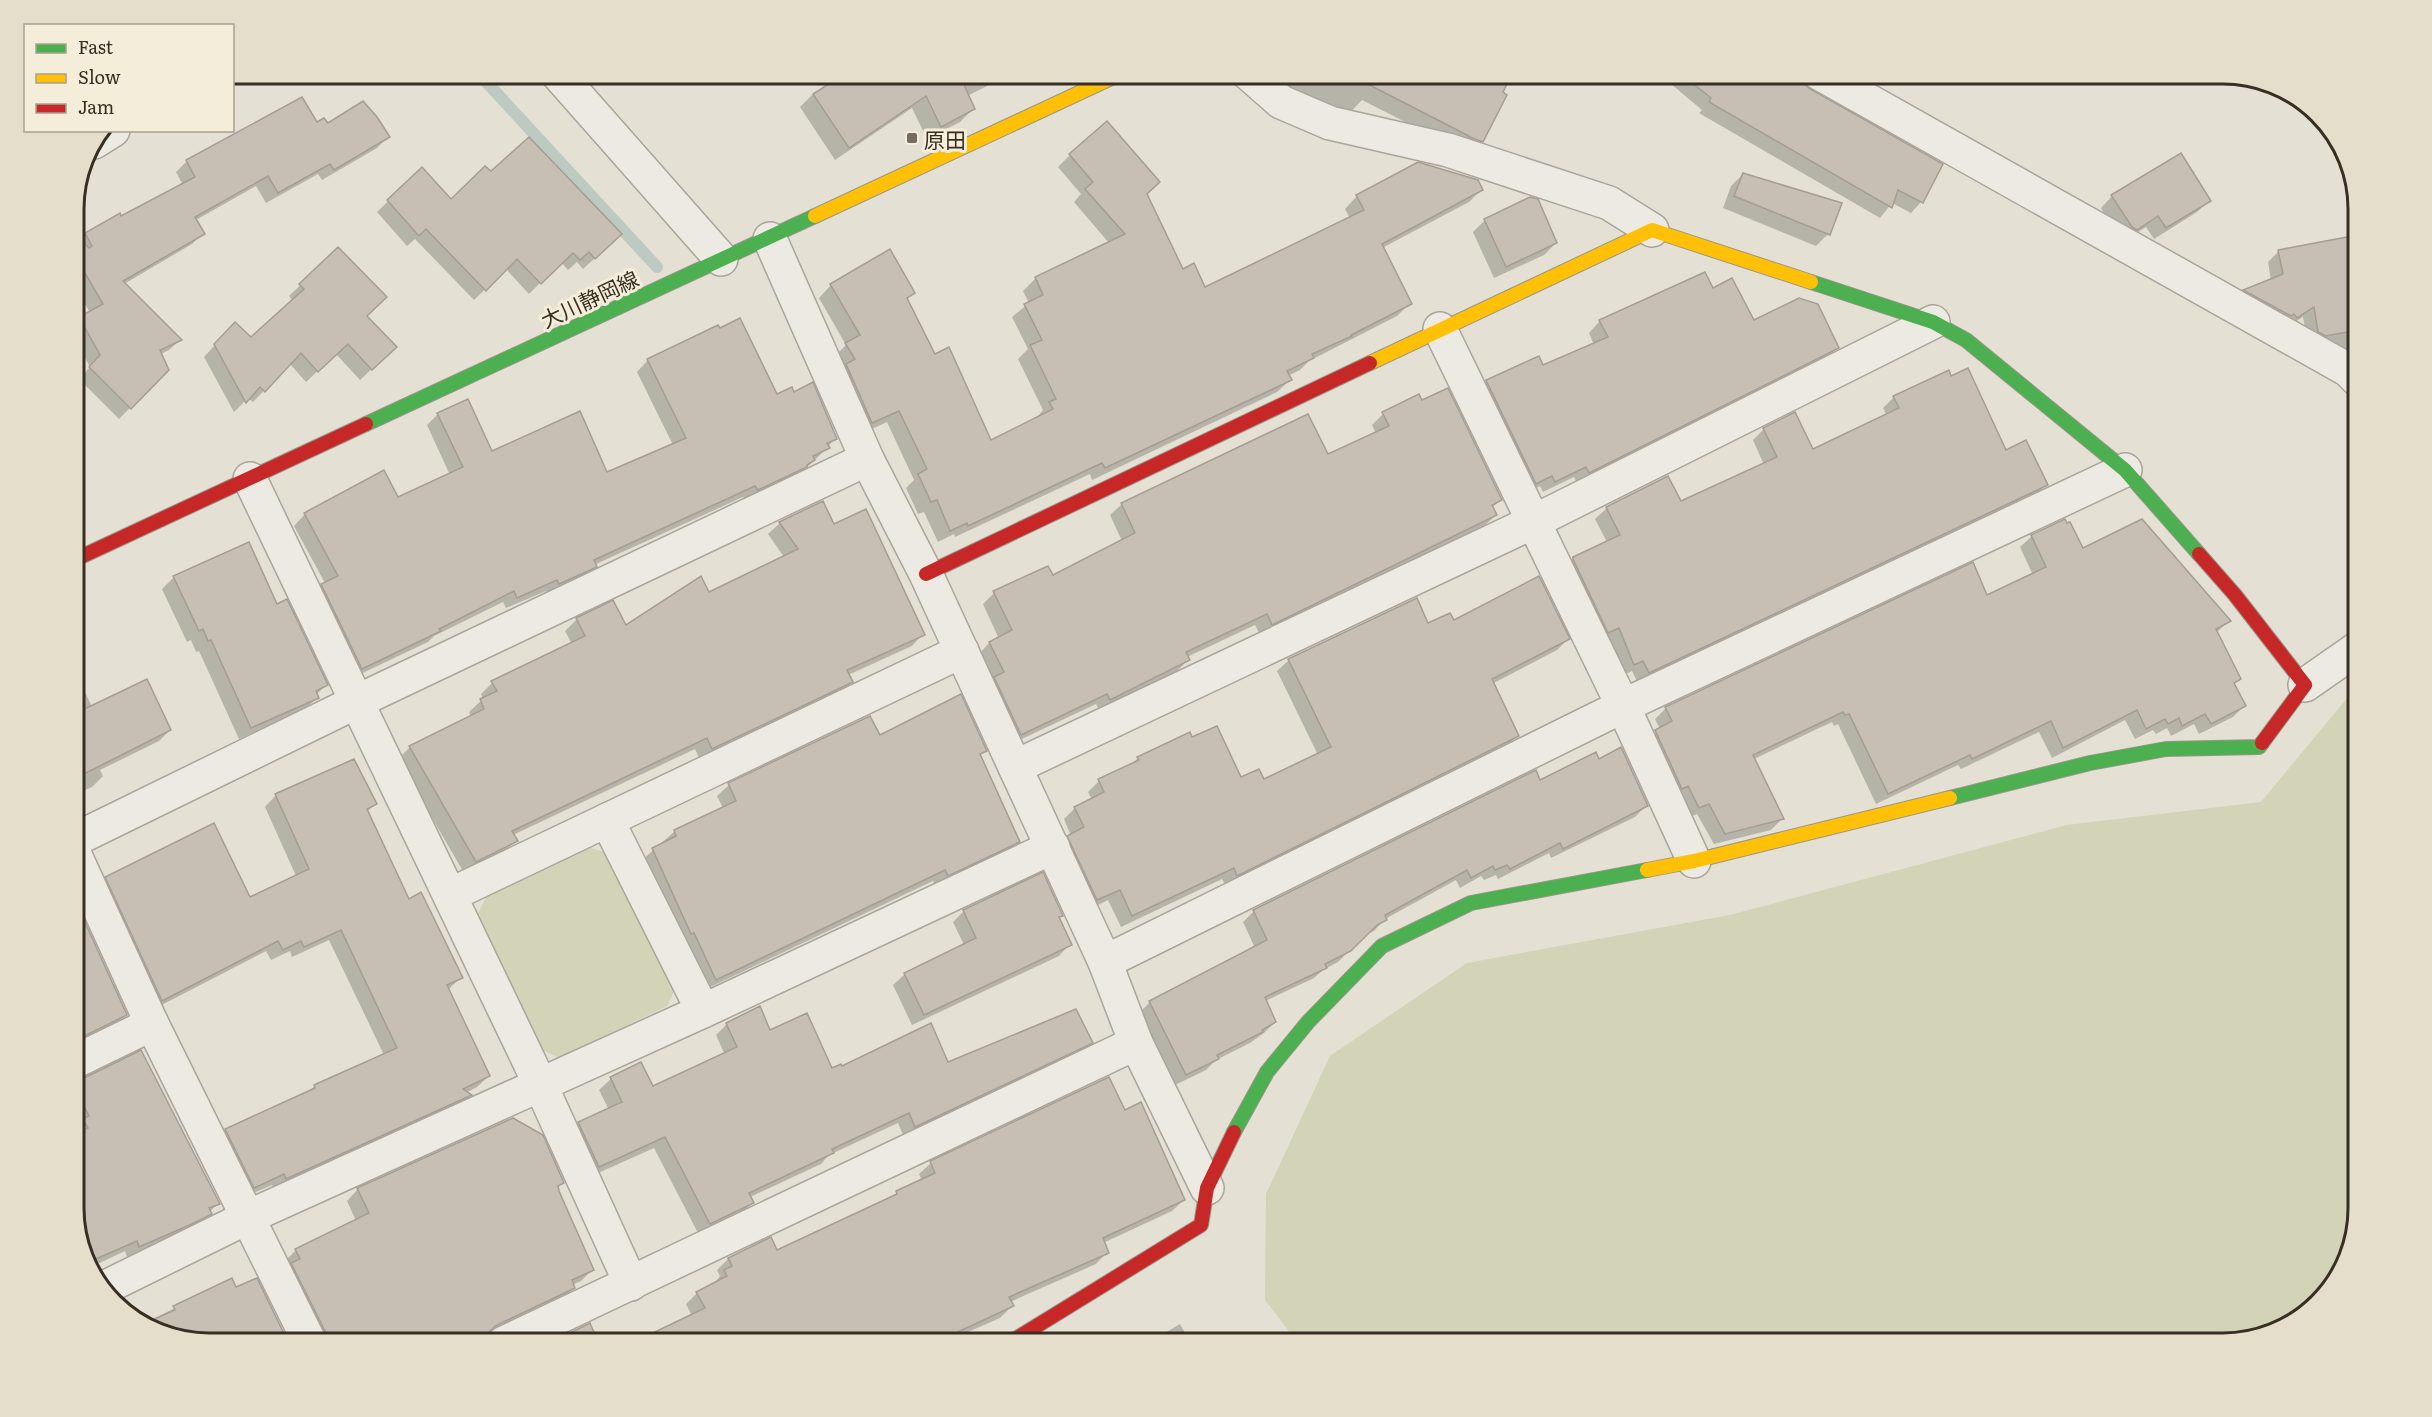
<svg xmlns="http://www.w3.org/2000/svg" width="2432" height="1417" viewBox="0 0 2432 1417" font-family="Literata,'Noto Sans JP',serif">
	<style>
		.green { fill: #d2d3b7 }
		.shadow { fill: #0003 }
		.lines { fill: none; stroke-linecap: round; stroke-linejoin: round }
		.stream { stroke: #bccac2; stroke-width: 12 }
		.building { fill: #c8bfb4; stroke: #a59c92; stroke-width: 1.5 }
		.street-casing { stroke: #aaa59b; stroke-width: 36 }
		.fast-casing { stroke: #9a958a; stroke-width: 16 }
		.slow-casing { stroke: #9a958a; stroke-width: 16 }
		.jam-casing { stroke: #9a958a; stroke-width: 16 }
		.street { stroke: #edeae3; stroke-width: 33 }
		.fast { stroke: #4caf50; stroke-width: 14 }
		.slow { stroke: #ffc107; stroke-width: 14 }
		.jam { stroke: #c62828; stroke-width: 14 }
		.poi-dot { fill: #756c61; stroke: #f3edda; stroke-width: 2 }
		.labels { text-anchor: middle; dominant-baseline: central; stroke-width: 6; stroke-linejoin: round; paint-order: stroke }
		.poi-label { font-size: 21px; fill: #392e23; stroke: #f3edda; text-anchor: start }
		.street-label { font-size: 21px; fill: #392e23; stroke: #f3edda }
		.rim { fill: none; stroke: #392e23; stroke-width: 3 }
	</style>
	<rect width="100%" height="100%" fill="#e4e0d3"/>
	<!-- green -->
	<g class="green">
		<polygon points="2358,685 2358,1208 2341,1275 2291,1325 2223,1343 1298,1343 1265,1300 1266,1194 1330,1056 1467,963 1730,915 2067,825 2261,802"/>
		<polygon points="587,847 608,853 675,989 667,1006 559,1058 541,1049 477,916 487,895"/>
	</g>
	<!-- shadow -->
	<g class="shadow">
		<polygon points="856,73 1013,73 967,96 973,109 960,122 927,139 912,108 835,160 800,107 813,94"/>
		<polygon points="1249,73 1511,73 1481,141 1468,154 1362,100 1343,120"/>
		<polygon points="1658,73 1776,73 1786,79 1793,73 1800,77 1802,84 1809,91 1941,165 1921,202 1911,213 1892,203 1880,218 1699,113 1702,110"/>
		<polygon points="317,124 388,137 377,148 322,180 318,174 266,203 256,186 196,220 203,233 192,244 124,284 180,340 169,350 161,354 168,370 119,419 79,379 90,367 74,338 74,325 90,313 74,284 74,235 79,240 86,234 119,215 121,218 183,185 176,172 187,161"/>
		<polygon points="1070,155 1146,194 1182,271 1205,289 1350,218 1345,209 1357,196 1481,190 1469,202 1382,248 1410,303 1397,316 1309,361 1300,370 1288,376 1290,380 1277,392 1092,480 1090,474 955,537 954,534 938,542 924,512 918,514 906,488 914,480 887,422 859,435 834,357 846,345 819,298 831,285 913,293 906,300 934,356 991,442 1039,418 1038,416 1043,410 1018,359 1028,349 1012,317 1029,303 1023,291 1035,279 1109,243 1074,202 1081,194 1058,167"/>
		<polygon points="422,169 451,201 609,245 583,269 577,262 568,270 561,262 529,294 506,269 474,300 415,239 407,246 377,212"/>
		<polygon points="1743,174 1828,234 1816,246 1723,208 1731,186"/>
		<polygon points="2112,196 2209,201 2197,212 2154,239 2146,227 2124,241 2120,239 2101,208"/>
		<polygon points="1530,198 1556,243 1544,255 1494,278 1473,232 1485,220"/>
		<polygon points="2358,236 2358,361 2308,343 2303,317 2285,328 2234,301 2244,291 2271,280 2268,262 2279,251"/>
		<polygon points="338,249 366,316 395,347 360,380 336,354 306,382 290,364 253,402 248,398 234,412 204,357 224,335 251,339 293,301 289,296"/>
		<polygon points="1712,290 1753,322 1837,348 1826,359 1577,484 1574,477 1543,492 1540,486 1524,494 1475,393 1486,381 1539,358 1542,367 1594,345 1589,333 1600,321"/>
		<polygon points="648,360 777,396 836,438 816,459 794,478 746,501 743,497 594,565 584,578 548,595 546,591 506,608 503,602 434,636 428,642 350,679 310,596 325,583 294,526 305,514 398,499 450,475 427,425 438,414 491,453 607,474 673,445 637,372"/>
		<polygon points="1894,397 2005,452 2046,485 2035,496 1638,683 1632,671 1623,675 1562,569 1573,558 1607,542 1595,519 1607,508 1680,503 1764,465 1753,440 1764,429 1812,451 1887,416 1883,408"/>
		<polygon points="1383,414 1500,500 1492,508 1496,515 1484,526 1260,635 1255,625 1187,657 1188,660 1177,671 1099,710 1096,704 1009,745 978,655 989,643 999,639 983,604 994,593 1052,577 1122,541 1110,515 1122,504 1328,456 1376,434 1372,425"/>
		<polygon points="780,523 834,526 923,634 912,646 848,675 851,682 840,694 700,760 695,749 513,835 516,840 504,852 464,873 398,759 410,747 471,717 469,712 483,699 481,694 492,683 572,644 565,631 577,619 625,627 708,594 784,557 768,534"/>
		<polygon points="2032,536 2082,550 2229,621 2216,633 2239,679 2233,685 2244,706 2233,717 2199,734 2194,724 2171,736 2167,728 2156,734 2153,730 2135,739 2125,720 2052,758 2039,732 1961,769 1958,765 1876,804 1838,724 1834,726 1832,722 1754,759 1782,819 1771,830 1714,844 1697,814 1688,818 1644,742 1660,729 1655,719 1666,708 1987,597 2033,575 2020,547"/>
		<polygon points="174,577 276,606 326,685 316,695 317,698 305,709 239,739 199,651 196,652 191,640 187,642 162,589"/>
		<polygon points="1454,622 1568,639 1557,650 1492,684 1517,736 1506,747 1226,886 1222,879 1121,927 1108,900 1086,911 1057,848 1071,836 1064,819 1075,808 1092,800 1088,792 1099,781 1131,765 1138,758 1191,739 1240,779 1264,781 1318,755 1277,671 1289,660 1427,625"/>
		<polygon points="74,668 92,707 170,730 159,741 100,770 103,776 92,787 74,795"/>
		<polygon points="880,737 985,750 979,756 1018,842 1006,853 936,886 933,881 704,990 641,861 675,831 723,808 717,796 729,785"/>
		<polygon points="1598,761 1646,806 1635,817 1551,858 1549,853 1498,879 1496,875 1484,880 1481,876 1460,888 1456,880 1385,919 1374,931 1364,936 1338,962 1323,970 1314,978 1265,1001 1275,1022 1264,1033 1250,1043 1216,1060 1206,1070 1175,1085 1139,1013 1150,1002 1255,948 1243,922 1254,911 1539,782"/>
		<polygon points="276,795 375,804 367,812 409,901 461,977 448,990 489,1076 477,1087 466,1093 470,1095 459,1106 274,1190 272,1185 242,1198 214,1141 226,1130 308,1092 315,1086 384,1055 329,940 292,957 290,951 271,960 266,951 150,1011 95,889 106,878 249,899 296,876 265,807"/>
		<polygon points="74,901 126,1015 114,1026 74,1046"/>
		<polygon points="964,911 1061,915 1058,918 1070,944 1059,956 912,1025 893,985 905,974 964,945 953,922"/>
		<polygon points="727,1024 770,1032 831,1070 948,1064 1091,1042 1080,1054 904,1137 898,1123 829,1155 821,1164 750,1197 752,1203 741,1214 699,1235 654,1148 587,1178 568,1135 579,1123 609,1110 599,1090 611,1079 640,1064 652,1088 725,1055 716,1035"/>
		<polygon points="83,1080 218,1203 198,1225 127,1257 125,1251 91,1267 74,1217 74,1130 78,1126 74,1119 74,1081"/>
		<polygon points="1124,1111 1184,1200 1172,1211 1103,1243 1107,1252 1096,1264 1010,1302 1012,1306 1000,1318 943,1343 634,1343 692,1316 686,1304 697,1293 714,1284 720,1276 717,1270 728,1259 777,1252 891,1198 897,1193 922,1181 919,1174 931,1163"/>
		<polygon points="563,1183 557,1188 592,1270 581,1281 572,1285 574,1288 562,1300 486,1336 484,1343 314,1343 284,1262 296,1250 356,1221 347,1201 358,1189"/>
		<polygon points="231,1280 235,1288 209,1344 141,1325"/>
		<polygon points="1180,1324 1191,1343 1148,1343"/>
		<polygon points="628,1338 630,1343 617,1343"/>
	</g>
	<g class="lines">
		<!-- stream -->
		<polyline class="stream" points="478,73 657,267"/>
	</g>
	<!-- building -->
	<g class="building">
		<polygon points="844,74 959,74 975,109 941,127 926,96 849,148 813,94"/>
		<polygon points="1348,74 1512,74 1503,92 1507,95 1483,142 1467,136 1469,136"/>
		<polygon points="1681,74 1796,74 1801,76 1803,83 1810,89 1943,164 1923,203 1898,190 1892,208 1709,102 1711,98"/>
		<polygon points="302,97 317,122 324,118 328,123 363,101 377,117 390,137 334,170 330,164 278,193 268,176 195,217 205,234 123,281 182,340 160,350 169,370 131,409 89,367 100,355 79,317 103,304 74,254 74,233 89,248 92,246 85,233 120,213 121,216 195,177 186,160"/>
		<polygon points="1107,121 1160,182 1147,194 1183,269 1194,263 1205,287 1364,210 1356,195 1418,162 1478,180 1483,190 1382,244 1412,304 1351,335 1352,336 1312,354 1314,358 1287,371 1292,380 1105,468 1102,463 968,526 967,523 950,531 937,500 931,502 918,474 927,469 899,411 872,423 846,364 855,359 845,343 860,335 830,284 890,249 915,293 907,298 935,354 949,347 991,440 1053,409 1049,402 1056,399 1030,345 1042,340 1024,304 1043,295 1035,277 1125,234 1085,189 1093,182 1069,154"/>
		<polygon points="529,137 622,234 595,259 589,252 580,260 573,253 541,284 517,259 486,291 426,229 419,236 387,200 422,167 451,199 485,166 491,171"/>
		<polygon points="2181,153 2211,201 2166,228 2158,216 2137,230 2132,227 2111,195"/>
		<polygon points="1743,173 1842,203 1830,235 1734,196"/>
		<polygon points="1530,197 1538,199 1557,243 1506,267 1484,219"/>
		<polygon points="2358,235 2358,330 2326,336 2318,332 2314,307 2297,318 2294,314 2291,316 2243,290 2283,274 2278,250"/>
		<polygon points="338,247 387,297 367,316 397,347 372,370 348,344 318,372 301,353 265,392 260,387 246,403 214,344 235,322 251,337 304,289 299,284"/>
		<polygon points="1705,272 1713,288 1732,278 1754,320 1799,298 1818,304 1839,348 1589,473 1586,467 1555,482 1552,476 1536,484 1486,380 1539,356 1543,365 1608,337 1599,320"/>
		<polygon points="740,318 777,394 792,387 794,392 813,382 837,439 827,443 830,448 813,456 815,460 807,465 807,467 758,490 755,486 594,560 597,567 559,584 557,580 517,598 514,591 439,629 441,631 362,669 321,584 338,576 304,513 384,470 398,497 463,467 437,413 468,399 492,451 580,411 607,472 686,438 647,359 718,325 720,328"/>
		<polygon points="1968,368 2006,450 2026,440 2048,485 1649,673 1643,661 1634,665 1619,628 1608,633 1573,559 1573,557 1620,535 1606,507 1668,476 1681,501 1777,457 1763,428 1795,412 1813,449 1899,408 1893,396 1949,370 1951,376"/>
		<polygon points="1448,388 1502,500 1492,505 1497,515 1272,625 1267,614 1186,652 1190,660 1110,700 1107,694 1021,735 994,677 1004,672 989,642 1012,630 993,591 1048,566 1053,575 1135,533 1121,503 1308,414 1328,454 1389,426 1382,412 1419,394 1422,400"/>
		<polygon points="823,501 834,524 866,509 925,635 847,670 853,682 712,749 707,738 512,831 518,841 476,862 409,746 484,709 480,699 497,691 491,681 585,636 576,618 613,600 626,625 701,576 709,592 798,549 779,522"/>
		<polygon points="2065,519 2067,523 2070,522 2083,548 2142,519 2231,621 2216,629 2241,679 2234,683 2246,706 2211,724 2205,714 2182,726 2179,718 2168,724 2165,719 2146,729 2137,710 2063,748 2051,721 1972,759 1970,755 1888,794 1849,714 1845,715 1843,712 1753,755 1784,819 1725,834 1709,804 1699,808 1688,786 1682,789 1655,730 1672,721 1665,707 1973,562 1987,595 2046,567 2031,535"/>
		<polygon points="249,542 277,604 287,599 328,685 316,691 319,698 251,728 211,640 208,641 203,629 199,631 173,576"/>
		<polygon points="1539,576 1570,639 1492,679 1519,736 1237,876 1234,868 1132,916 1120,890 1097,900 1067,836 1084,827 1074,807 1104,792 1098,779 1139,760 1137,757 1190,732 1192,737 1217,726 1241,777 1259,769 1264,779 1331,747 1288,659 1417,598 1428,623 1450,613 1454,620"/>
		<polygon points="147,679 171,730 74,779 74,714"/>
		<polygon points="961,694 987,751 980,754 1020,842 948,876 945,870 716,980 694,933 691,934 652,848 676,836 674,830 736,801 728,783 870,716 880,735"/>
		<polygon points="1621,747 1648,806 1563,849 1560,843 1510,869 1507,865 1495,870 1493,866 1471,878 1467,870 1385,915 1387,920 1377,925 1351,951 1325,964 1327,968 1265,997 1276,1022 1262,1030 1263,1032 1217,1055 1219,1059 1186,1075 1149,1001 1267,940 1253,910 1536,770 1540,780 1596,752 1599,759"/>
		<polygon points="354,759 377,804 367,809 409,899 421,892 463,978 447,985 490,1076 463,1089 472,1095 286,1179 284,1174 254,1188 225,1129 315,1088 314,1085 397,1048 341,930 304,947 301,941 283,950 278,941 162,1001 105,877 214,823 250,897 309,869 275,794"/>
		<polygon points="1043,872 1063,916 1059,917 1072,945 924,1015 904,973 976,938 963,910"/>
		<polygon points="74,898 127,1015 74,1041"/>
		<polygon points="760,1006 770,1030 807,1013 832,1068 841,1064 842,1066 931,1023 948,1062 1076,1009 1093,1043 915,1127 909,1113 832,1149 834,1153 749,1193 754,1203 710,1224 665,1137 599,1167 578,1122 622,1102 610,1077 641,1062 653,1086 737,1047 726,1023"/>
		<polygon points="141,1050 220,1204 209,1208 212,1214 192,1224 139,1247 137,1241 89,1262 74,1217 74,1135 88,1128 83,1119 89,1116 74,1087 74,1081 82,1079"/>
		<polygon points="1109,1077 1125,1110 1141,1102 1185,1200 1103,1238 1109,1253 1009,1297 1014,1306 932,1344 630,1344 705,1308 696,1292 727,1276 724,1270 732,1266 728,1258 771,1237 777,1250 897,1194 896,1191 935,1173 930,1161"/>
		<polygon points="513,1118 543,1135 564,1183 558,1186 559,1191 594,1270 572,1280 575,1288 495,1326 488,1333 486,1344 329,1344 327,1335 291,1263 300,1259 295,1249 369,1213 357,1188"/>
		<polygon points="232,1278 236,1287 257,1278 289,1344 209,1344 141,1325 175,1310 173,1306"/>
		<polygon points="590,1323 599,1344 547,1344"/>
	</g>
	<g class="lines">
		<defs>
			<g id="street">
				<polyline points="557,73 721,259"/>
				<polyline points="1248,73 1281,102 1330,123 1448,150 1609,203 1652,230"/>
				<polyline points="1819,73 2348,370 2358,380"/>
				<polyline points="94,142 113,130"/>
				<polyline points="770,239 867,459 926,574 1105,962 1136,1043 1207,1188"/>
				<polyline points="1440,329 1623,706 1694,861"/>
				<polyline points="250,479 540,1084 631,1284"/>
				<polyline points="2305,685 2358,648"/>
				<polyline points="1015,767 1535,521 1933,322"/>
				<polyline points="607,820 703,1011"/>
				<polyline points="74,840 356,702 867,459"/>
				<polyline points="74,853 152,1024 310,1343"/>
				<polyline points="450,895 962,651"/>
				<polyline points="1105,962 1623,706 2125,470"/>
				<polyline points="74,1062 152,1024"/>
				<polyline points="102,1289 248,1217 703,1011 1053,847"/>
				<polyline points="504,1343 1136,1043"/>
			</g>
			<g id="fast">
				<polyline points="1811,282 1933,322 1966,340 2125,470 2199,554"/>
				<polyline points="366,424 815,216"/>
				<polyline points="1950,798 2090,763 2166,749 2259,747 2262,743"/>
				<polyline points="1234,1132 1267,1072 1308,1022 1382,946 1471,903 1647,870"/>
			</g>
			<g id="slow">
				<polyline points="815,216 1122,73"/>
				<polyline points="1370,363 1652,230 1811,282"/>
				<polyline points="1647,870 1694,861 1950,798"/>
			</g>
			<g id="jam">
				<polyline points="2199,554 2235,595 2305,685 2262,743"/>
				<polyline points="74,560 366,424"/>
				<polyline points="926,574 1370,363"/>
				<polyline points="1009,1343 1201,1225 1207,1188 1234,1132"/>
			</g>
		</defs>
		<!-- street casing -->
		<use href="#street" class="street-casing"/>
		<!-- fast casing -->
		<use href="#fast" class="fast-casing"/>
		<!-- slow casing -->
		<use href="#slow" class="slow-casing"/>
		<!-- jam casing -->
		<use href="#jam" class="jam-casing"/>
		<!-- street -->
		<use href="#street" class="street"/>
		<!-- fast -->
		<use href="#fast" class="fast"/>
		<!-- slow -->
		<use href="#slow" class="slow"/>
		<!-- jam -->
		<use href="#jam" class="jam"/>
	</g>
	<!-- markers -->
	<rect class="poi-dot" x="906" y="132" width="12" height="12" rx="3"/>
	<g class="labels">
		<!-- poi labels -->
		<g class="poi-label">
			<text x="924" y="138">原田</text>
		</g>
		<!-- street labels -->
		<g class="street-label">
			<text transform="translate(589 298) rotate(-25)">大川静岡線</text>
		</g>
	</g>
	<!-- crop -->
	<path d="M0 0H2432V1417H0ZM209 84H2223A125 125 0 0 1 2348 209V1208A125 125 0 0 1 2223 1333H209A125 125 0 0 1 84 1208V209A125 125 0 0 1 209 84Z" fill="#e4decb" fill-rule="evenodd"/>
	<path class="rim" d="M209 84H2223A125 125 0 0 1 2348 209V1208A125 125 0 0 1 2223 1333H209A125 125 0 0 1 84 1208V209A125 125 0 0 1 209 84Z"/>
	<!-- legend -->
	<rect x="24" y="24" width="210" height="108" fill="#f3edda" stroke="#a9a191" stroke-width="1.5"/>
	<rect x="36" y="44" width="30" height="9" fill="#4caf50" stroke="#a9a191" stroke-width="1.5"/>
	<text x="78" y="54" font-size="18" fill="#392e23">Fast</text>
	<rect x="36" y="74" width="30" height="9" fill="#ffc107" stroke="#a9a191" stroke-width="1.5"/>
	<text x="78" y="84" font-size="18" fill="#392e23">Slow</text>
	<rect x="36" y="104" width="30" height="9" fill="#c62828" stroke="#a9a191" stroke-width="1.5"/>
	<text x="78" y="114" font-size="18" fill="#392e23">Jam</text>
</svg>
